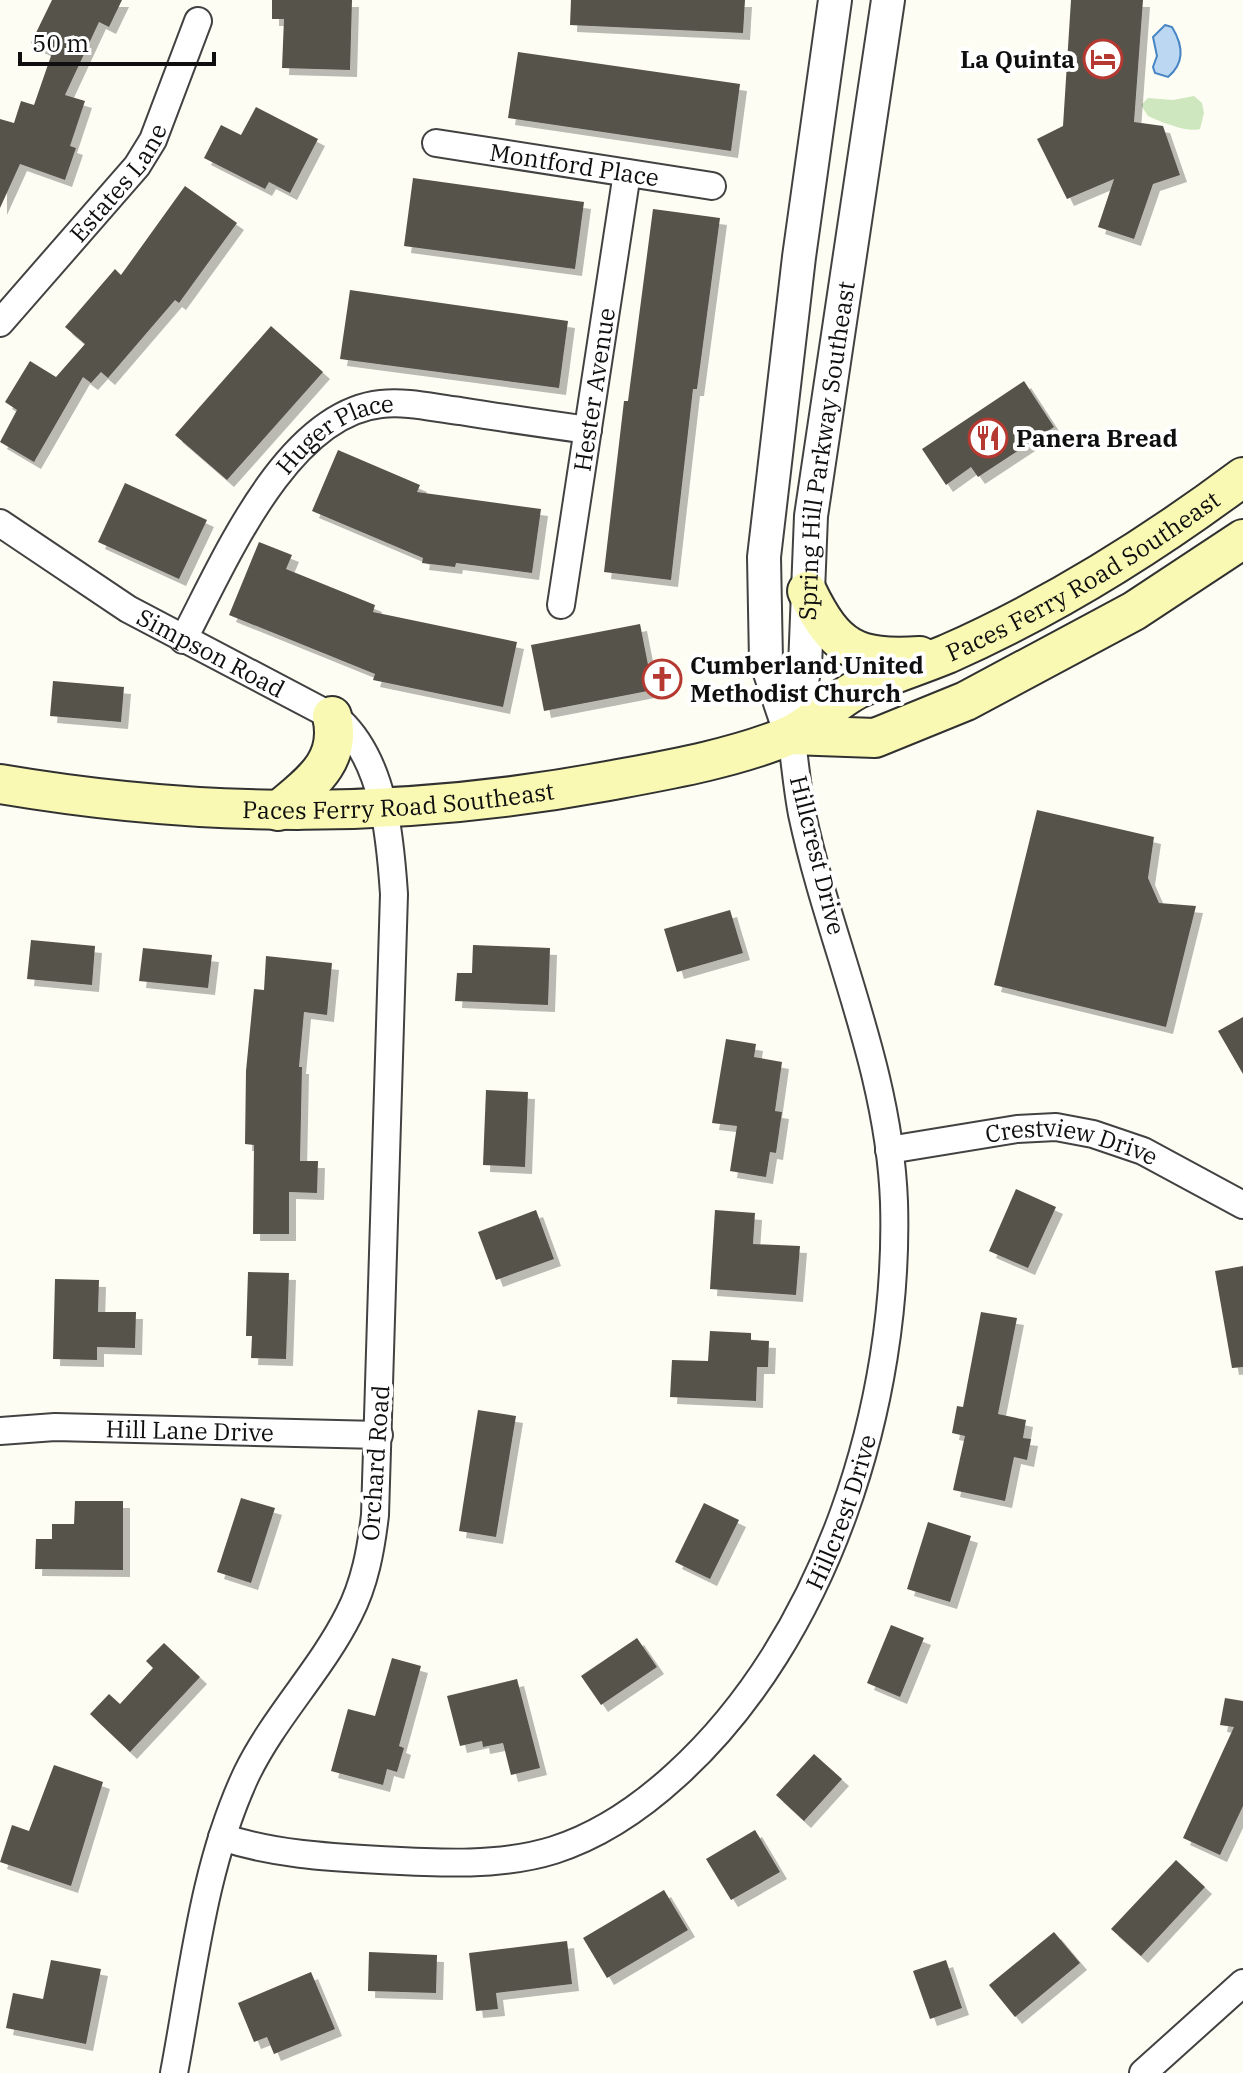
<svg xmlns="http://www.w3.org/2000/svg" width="1243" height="2073" viewBox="0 0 1243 2073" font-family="'IBM Plex Serif',serif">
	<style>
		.green { fill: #cfe7be }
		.water { fill: #bbd7f2; stroke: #4784c4; stroke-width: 2 }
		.building { fill: #57524c; filter: url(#shadow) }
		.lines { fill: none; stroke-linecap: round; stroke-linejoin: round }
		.minor-casing { stroke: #424242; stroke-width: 30 }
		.tertiary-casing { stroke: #424242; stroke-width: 36 }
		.secondary-casing { stroke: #313131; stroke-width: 42 }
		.minor { stroke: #fff; stroke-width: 26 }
		.tertiary { stroke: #fff; stroke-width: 32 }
		.secondary { stroke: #f9f9b3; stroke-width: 38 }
		.labels { text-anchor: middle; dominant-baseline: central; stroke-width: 8; stroke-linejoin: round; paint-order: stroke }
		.poi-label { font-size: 24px; font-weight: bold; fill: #0f0f0f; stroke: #fff; text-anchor: start }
		.street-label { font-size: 24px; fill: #0f0f0f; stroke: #fff }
	</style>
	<defs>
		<filter id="shadow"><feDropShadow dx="7" dy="7" stdDeviation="0" flood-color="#0004"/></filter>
	</defs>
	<rect width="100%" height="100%" fill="#fefdf3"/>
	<!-- green -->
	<path class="green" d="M 1194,96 L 1202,103 L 1204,113 L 1200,129 C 1188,133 1161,122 1148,116 L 1141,105 L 1148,98 L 1173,100 Z"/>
	<!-- water -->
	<path class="water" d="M 1165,25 L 1172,27 C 1183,45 1185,63 1168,77 L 1155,73 L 1153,67 L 1157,56 L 1153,37 Z"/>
	<!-- building -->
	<g class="building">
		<polygon points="52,0 122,0 109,27 99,22 65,95 85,101 70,146 76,148 65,180 20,164 0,208 0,119 14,123 21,101 34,105 52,53 31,43"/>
		<polygon points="272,0 352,0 350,70 282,68 284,19 272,19"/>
		<polygon points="571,0 745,0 743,33 570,25"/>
		<polygon points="1071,0 1143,0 1134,122 1163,126 1180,175 1153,184 1134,239 1098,227 1114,179 1067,199 1037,139 1063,126"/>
		<polygon points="518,52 740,84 731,151 508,118"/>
		<polygon points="256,107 318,139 290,193 269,182 265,189 204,158 221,125 241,135"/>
		<polygon points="413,178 584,202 575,269 404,246"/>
		<polygon points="185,186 237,223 179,303 175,300 108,378 101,372 91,383 83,377 34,462 0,442 17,410 5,402 30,361 56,377 85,344 65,327 115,269 121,275"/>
		<polygon points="653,209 720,218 697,389 693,389 671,580 604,572 624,401 628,401"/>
		<polygon points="350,290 568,321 559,388 340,359"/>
		<polygon points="271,326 323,372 227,480 175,435"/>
		<polygon points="1024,381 1054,427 978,477 971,467 946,485 922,449"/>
		<polygon points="338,450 420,485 417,492 541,509 532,573 456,563 455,567 422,563 423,558 312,511"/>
		<polygon points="125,483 207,520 179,579 98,542"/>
		<polygon points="259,542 292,555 286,569 375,605 373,612 517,642 503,707 373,680 375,674 229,615"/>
		<polygon points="640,624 653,690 544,711 531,645"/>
		<polygon points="53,681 124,687 121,722 50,716"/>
		<polygon points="1037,810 1154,837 1148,878 1159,903 1196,906 1166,1027 994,985"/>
		<polygon points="730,910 743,953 677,972 664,929"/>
		<polygon points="31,940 95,946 92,985 27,979"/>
		<polygon points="473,945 550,948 548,1005 455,1001 457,973 472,973"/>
		<polygon points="143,948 212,955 208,988 139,981"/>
		<polygon points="266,956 332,963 327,1015 304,1012 299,1067 302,1067 300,1161 318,1161 317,1193 289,1192 289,1234 253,1234 254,1145 245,1144 246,1071 254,989 264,990"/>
		<polygon points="1243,1017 1243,1074 1218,1031"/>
		<polygon points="726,1039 756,1044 754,1057 782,1062 775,1111 782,1112 776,1153 770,1152 766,1177 730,1171 737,1126 712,1123"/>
		<polygon points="486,1090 528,1092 525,1167 483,1165"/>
		<polygon points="1016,1189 1056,1207 1028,1268 989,1251"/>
		<polygon points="536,1210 554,1259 496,1280 478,1232"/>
		<polygon points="715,1210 755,1213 753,1244 800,1246 796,1295 710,1289"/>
		<polygon points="1243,1266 1243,1367 1232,1368 1215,1271"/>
		<polygon points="248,1272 289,1273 286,1359 251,1358 252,1336 246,1336"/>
		<polygon points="55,1279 99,1280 98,1312 136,1312 135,1348 97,1347 97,1360 53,1359"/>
		<polygon points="981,1312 1017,1318 998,1414 1026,1420 1023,1438 1031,1439 1027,1460 1014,1457 1005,1501 953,1490 965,1436 952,1433 957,1406 963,1407"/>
		<polygon points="710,1331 751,1333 751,1340 769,1341 768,1367 757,1367 756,1401 670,1397 672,1360 708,1361"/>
		<polygon points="478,1410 516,1416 496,1537 459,1531"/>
		<polygon points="241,1498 275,1508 251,1583 217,1572"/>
		<polygon points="75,1501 123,1501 123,1570 35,1569 36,1539 52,1539 52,1524 74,1524"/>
		<polygon points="704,1503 739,1520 710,1579 675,1562"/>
		<polygon points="928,1522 971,1536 950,1602 907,1589"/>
		<polygon points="891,1625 924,1638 900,1697 867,1683"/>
		<polygon points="637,1638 657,1667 601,1705 581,1676"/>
		<polygon points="164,1643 200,1677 130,1752 90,1714 109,1694 120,1704 153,1668 146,1661"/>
		<polygon points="392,1658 421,1666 399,1746 404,1748 397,1772 387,1769 383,1785 331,1771 348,1709 375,1716"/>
		<polygon points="517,1679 540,1768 511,1775 503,1743 483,1747 482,1741 460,1746 447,1696"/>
		<polygon points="1225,1698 1243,1701 1243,1806 1220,1855 1183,1838 1234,1727 1220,1725"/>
		<polygon points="814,1754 842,1779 804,1821 776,1795"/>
		<polygon points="54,1765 103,1782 71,1886 0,1862 12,1825 29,1831"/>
		<polygon points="755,1830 780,1872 731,1900 706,1859"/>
		<polygon points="1176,1860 1205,1887 1141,1956 1111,1929"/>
		<polygon points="664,1890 688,1930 607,1978 583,1938"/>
		<polygon points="1054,1932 1080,1963 1015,2017 989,1985"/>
		<polygon points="567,1941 572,1984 496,1993 498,2009 476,2011 469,1953"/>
		<polygon points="369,1952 437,1955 436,1993 368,1991"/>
		<polygon points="51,1960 101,1969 86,2044 6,2028 13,1993 43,1999"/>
		<polygon points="946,1960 962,2008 930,2019 913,1971"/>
		<polygon points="311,1972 335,2029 274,2054 267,2037 254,2042 238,2003"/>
	</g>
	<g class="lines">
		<defs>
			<g id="minor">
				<path id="s1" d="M 436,143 L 712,186"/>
				<path id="s2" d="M 0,323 L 137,166 L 153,140 L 198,21"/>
				<path id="s3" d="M 0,523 L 128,609 L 339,720 C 384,762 390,835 394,894 L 375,1515 C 371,1549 365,1583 349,1614 C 321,1670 275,1716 247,1773 C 203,1866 193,1973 174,2073"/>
				<path id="s4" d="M 561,605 L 627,173"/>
				<path id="s5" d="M 183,640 C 223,565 285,414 381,404 C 407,401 434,408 460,411 C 503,418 545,424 588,430"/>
				<path id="s6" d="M 889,1150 L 1017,1129 L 1056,1127 L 1093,1134 L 1143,1151 L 1243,1205"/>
				<path id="s7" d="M 0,1431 L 55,1427 L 379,1435"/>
				<path id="s8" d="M 222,1837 C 273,1854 326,1857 380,1860 C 436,1863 500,1867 554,1850 C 601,1835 640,1808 676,1775 C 827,1638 900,1403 894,1202 C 889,1066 830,945 802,814 C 797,788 795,761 791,735"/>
				<polyline points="1143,2073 1243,1983"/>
			</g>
			<g id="tertiary">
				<path id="s9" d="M 791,732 L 805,667 L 811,516 L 888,0"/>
				<polyline points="791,735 766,661 764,557 799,257 835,0"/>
			</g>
			<g id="secondary">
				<path d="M 807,591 C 835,649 856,660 920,656"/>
				<polyline points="791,735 875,738 966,701 1134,611 1243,539"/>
				<path id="s10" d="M 0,784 C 206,819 402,819 608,781 C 667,770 732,759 788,736 C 814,725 834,700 860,688 C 888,675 918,666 947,654 C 1051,608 1152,545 1243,477"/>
				<path d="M 278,811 C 309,784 343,763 332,716"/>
			</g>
		</defs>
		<!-- minor casing -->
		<use href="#minor" class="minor-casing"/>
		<!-- tertiary casing -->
		<use href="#tertiary" class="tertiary-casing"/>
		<!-- secondary casing -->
		<use href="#secondary" class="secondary-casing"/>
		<!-- minor -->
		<use href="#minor" class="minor"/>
		<!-- tertiary -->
		<use href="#tertiary" class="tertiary"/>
		<!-- secondary -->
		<use href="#secondary" class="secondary"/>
	</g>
	<!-- icons -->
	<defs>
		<symbol id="hotel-ring" viewBox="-11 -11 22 22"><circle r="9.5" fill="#fff" stroke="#b63931" stroke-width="1.5"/><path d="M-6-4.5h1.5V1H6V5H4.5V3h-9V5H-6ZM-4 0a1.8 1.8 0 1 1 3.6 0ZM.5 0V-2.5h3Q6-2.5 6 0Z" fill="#b63931"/></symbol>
		<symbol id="restaurant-ring" viewBox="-11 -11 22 22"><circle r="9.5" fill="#fff" stroke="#b63931" stroke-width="1.5"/><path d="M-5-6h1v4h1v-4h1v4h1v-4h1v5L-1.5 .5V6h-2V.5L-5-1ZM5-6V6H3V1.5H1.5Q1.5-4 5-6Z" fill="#b63931"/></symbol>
		<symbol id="church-ring" viewBox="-11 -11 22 22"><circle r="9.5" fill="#fff" stroke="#b63931" stroke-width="1.5"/><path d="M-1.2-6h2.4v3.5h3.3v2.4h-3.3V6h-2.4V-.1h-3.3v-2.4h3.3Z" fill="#b63931"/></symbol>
	</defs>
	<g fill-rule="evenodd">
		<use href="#hotel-ring" x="1081" y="37" width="44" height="44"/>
		<use href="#restaurant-ring" x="966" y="416" width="44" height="44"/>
		<use href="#church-ring" x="640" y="657" width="44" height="44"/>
	</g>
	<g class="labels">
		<!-- poi labels -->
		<g class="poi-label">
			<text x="1075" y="59" text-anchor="end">La Quinta</text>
			<text x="1016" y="438">Panera Bread</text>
			<text x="690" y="665">Cumberland United<tspan x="690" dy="28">Methodist Church</tspan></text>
		</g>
		<!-- street labels -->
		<g class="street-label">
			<text stroke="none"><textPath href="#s1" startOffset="140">Montford Place</textPath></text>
			<text stroke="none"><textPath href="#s2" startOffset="184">Estates Lane</textPath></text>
			<text stroke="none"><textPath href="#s4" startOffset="218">Hester Avenue</textPath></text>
			<text stroke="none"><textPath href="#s5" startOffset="264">Huger Place</textPath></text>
			<text stroke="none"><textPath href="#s9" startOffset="284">Spring Hill Parkway Southeast</textPath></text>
			<text stroke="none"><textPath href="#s10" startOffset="1134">Paces Ferry Road Southeast</textPath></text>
			<text stroke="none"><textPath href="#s3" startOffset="248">Simpson Road</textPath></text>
			<text stroke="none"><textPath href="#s10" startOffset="400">Paces Ferry Road Southeast</textPath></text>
			<text transform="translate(818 855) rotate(76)">Hillcrest Drive</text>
			<text stroke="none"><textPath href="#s6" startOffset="186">Crestview Drive</textPath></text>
			<text stroke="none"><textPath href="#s7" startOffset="190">Hill Lane Drive</textPath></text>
			<text transform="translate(375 1463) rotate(-86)">Orchard Road</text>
			<text stroke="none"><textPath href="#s8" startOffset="794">Hillcrest Drive</textPath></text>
		</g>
	</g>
	<!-- scale -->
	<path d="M20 52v12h194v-12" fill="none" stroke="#0f0f0f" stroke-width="4"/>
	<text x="32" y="52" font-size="24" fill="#0f0f0f" stroke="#ffffff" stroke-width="6" paint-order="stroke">50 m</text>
</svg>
